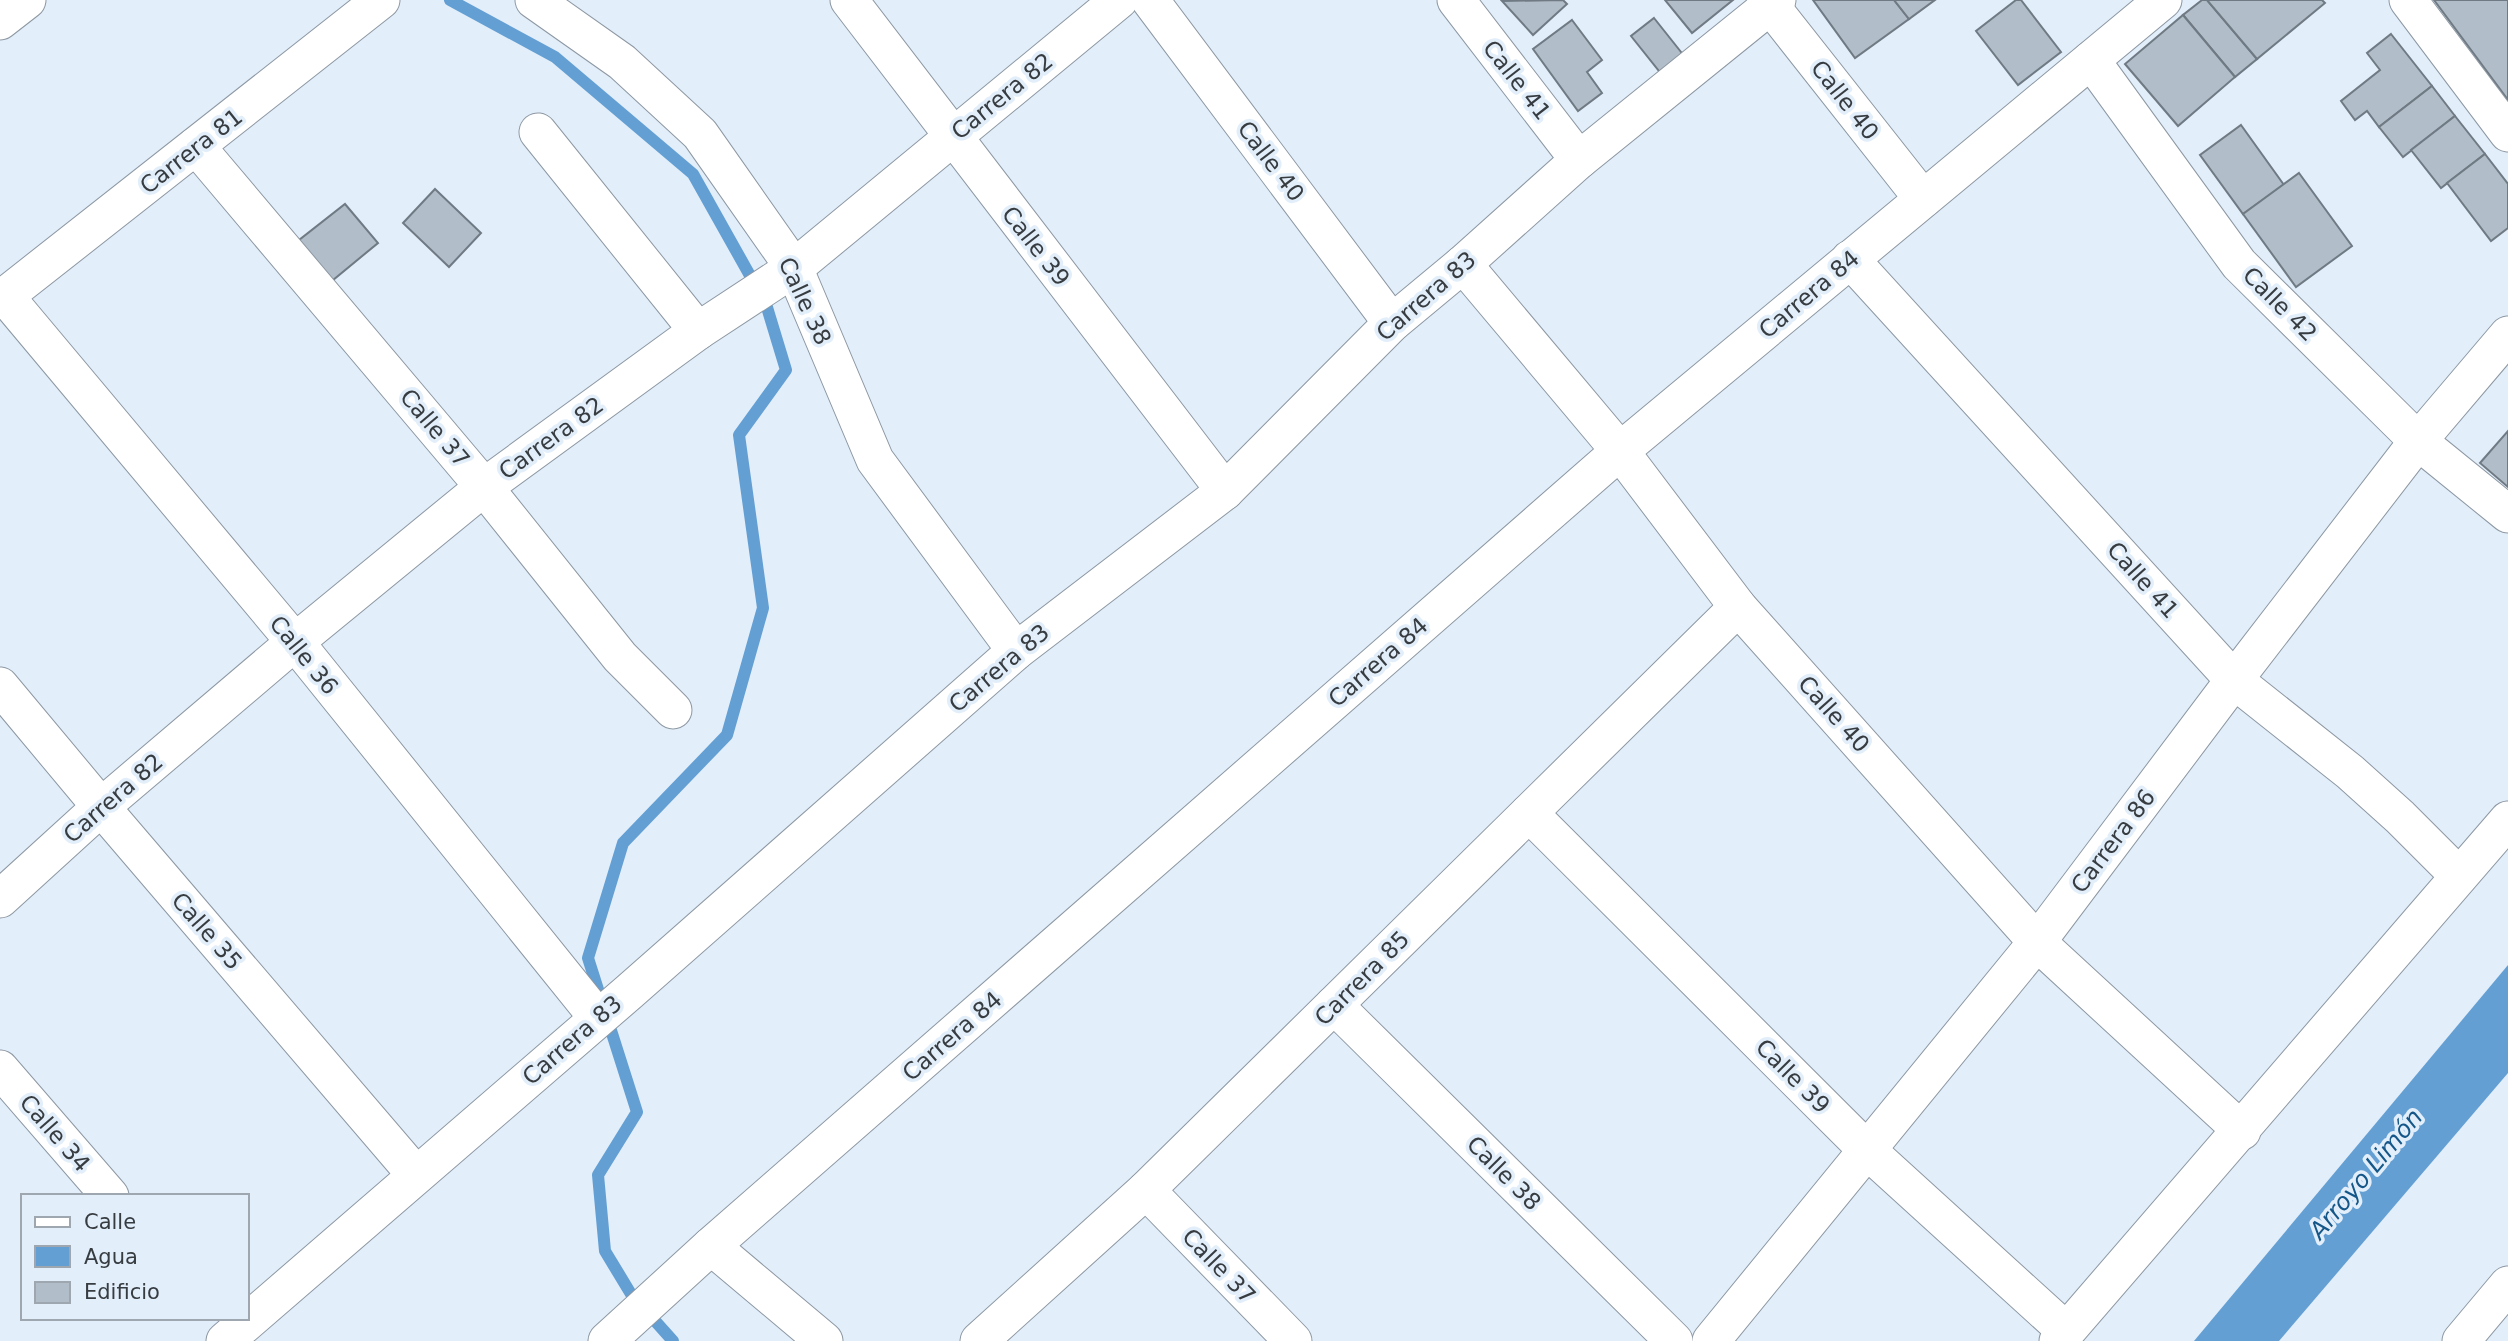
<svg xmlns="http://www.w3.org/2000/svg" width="2508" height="1341" viewBox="0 0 2508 1341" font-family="'DejaVu Sans',sans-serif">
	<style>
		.water { fill: #639fd3 }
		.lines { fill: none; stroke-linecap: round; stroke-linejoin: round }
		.stream { stroke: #639fd3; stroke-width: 12 }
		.building { fill: #b1bdc8; stroke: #6f7a84; stroke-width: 2 }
		.minor-casing { stroke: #8d98a3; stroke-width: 39 }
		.minor { stroke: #fff; stroke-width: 37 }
		.labels { text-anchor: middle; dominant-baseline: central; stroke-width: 7; stroke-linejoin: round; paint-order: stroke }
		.street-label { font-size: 23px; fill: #373c41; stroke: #e2eefa }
		.water-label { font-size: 24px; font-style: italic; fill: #145788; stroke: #e2eefa }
	</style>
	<rect width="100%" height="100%" fill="#e2eefa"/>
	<!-- water -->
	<polygon class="water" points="2508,965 2508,1073 2279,1341 2194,1341"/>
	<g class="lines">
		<!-- stream -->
		<polyline class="stream" points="450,0 555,57 693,174 766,304 786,370 739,435 763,608 727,735 623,843 588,958 637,1112 598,1175 605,1251 631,1294 673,1341"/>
	</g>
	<!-- building -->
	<g class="building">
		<polygon points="1563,0 1567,4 1533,35 1502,1"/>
		<polygon points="1665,0 1733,0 1692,33"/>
		<polygon points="1813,0 1894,0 1909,19 1855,58"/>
		<polygon points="1894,0 1935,0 1909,19"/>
		<polygon points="2016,0 2021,0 2061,52 2018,85 1976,31"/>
		<polygon points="2202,0 2207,0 2257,59 2235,77 2183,15"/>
		<polygon points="2207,0 2322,0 2325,3 2257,59"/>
		<polygon points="2434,0 2508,0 2508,100"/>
		<polygon points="2183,15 2235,77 2178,126 2125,64"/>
		<polygon points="1654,18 1685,57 1663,76 1631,36"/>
		<polygon points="1572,20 1602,60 1587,72 1602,93 1578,111 1533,49"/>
		<polygon points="2391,34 2432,86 2379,127 2367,111 2355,120 2341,101 2380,70 2367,53"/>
		<polygon points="2432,86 2455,116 2403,157 2379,127"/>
		<polygon points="2455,116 2485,154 2441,188 2411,150"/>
		<polygon points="2241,125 2284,185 2243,214 2200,155"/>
		<polygon points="2485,154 2508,184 2508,228 2491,241 2447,183"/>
		<polygon points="2299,173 2352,246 2296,287 2243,214"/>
		<polygon points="435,189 481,233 449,267 403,223"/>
		<polygon points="345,204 378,243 327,285 294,244"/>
		<polygon points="2508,431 2508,487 2480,463"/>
	</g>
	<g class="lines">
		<defs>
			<g id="minor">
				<polyline points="534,0 622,62 700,134 794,268 875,460 1016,651"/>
				<polyline points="849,0 1225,491"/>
				<polyline points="1150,0 1392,323"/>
				<polyline points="1456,0 1579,160"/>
				<polyline points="1766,0 1923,199"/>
				<polyline points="2408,0 2508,133"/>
				<polyline points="0,21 27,0"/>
				<polyline points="2091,60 2239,264 2418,441 2508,514"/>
				<polyline points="538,132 698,331"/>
				<polyline points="196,146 484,487 620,657 673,710"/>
				<polyline points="1850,259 2234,680 2350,772 2400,817 2459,876"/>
				<polyline points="1463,264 1620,451 1738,607 2037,942 2242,1131"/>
				<polyline points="5,296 295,642 598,1018"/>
				<polyline points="0,300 381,0"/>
				<polyline points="0,686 101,807 416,1175"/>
				<polyline points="1529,813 1867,1150 2066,1331"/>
				<polyline points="0,899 101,807 295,642 484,487 698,331 794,268 1119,0"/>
				<polyline points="1334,1005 1674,1341"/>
				<polyline points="0,1069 110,1196"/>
				<polyline points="1146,1190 1293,1341"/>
				<polyline points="711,1246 824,1341"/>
				<polyline points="225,1341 629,992 1016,651 1225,491 1392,323 1463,264 1579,160 1777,0"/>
				<polyline points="607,1341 711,1246 1620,451 2163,0"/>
				<polyline points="979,1341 1146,1190 1738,607"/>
				<polyline points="1711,1341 2037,942 2234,680 2418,441 2508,335"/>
				<polyline points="2058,1341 2508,820"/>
				<polyline points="2461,1341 2508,1285"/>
			</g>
		</defs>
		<!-- minor casing -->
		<use href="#minor" class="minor-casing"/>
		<!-- minor -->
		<use href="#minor" class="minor"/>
	</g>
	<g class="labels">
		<!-- street labels -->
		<g class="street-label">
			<text transform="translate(1517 80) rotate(52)">Calle 41</text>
			<text transform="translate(1002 96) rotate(-39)">Carrera 82</text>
			<text transform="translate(1845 100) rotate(52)">Calle 40</text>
			<text transform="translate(191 151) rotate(-38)">Carrera 81</text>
			<text transform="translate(1271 161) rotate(53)">Calle 40</text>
			<text transform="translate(1036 246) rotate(52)">Calle 39</text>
			<text transform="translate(1809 294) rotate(-40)">Carrera 84</text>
			<text transform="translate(1426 296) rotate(-41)">Carrera 83</text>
			<text transform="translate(805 301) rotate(65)">Calle 38</text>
			<text transform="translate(2280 304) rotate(45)">Calle 42</text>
			<text transform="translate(435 428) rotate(50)">Calle 37</text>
			<text transform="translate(551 438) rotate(-36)">Carrera 82</text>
			<text transform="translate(2143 580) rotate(48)">Calle 41</text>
			<text transform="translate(304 655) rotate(51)">Calle 36</text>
			<text transform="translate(1378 662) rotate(-41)">Carrera 84</text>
			<text transform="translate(999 668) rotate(-40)">Carrera 83</text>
			<text transform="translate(1834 714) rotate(48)">Calle 40</text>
			<text transform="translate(113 798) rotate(-41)">Carrera 82</text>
			<text transform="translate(2113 841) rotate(-53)">Carrera 86</text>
			<text transform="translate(207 931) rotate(49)">Calle 35</text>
			<text transform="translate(1362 978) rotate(-45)">Carrera 85</text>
			<text transform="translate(952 1036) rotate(-41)">Carrera 84</text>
			<text transform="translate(572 1040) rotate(-41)">Carrera 83</text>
			<text transform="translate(1793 1076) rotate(45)">Calle 39</text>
			<text transform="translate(55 1133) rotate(49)">Calle 34</text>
			<text transform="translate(1504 1173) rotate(45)">Calle 38</text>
			<text transform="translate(1219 1266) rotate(46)">Calle 37</text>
		</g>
		<!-- water labels -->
		<g class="water-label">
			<text transform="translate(2366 1174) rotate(-50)">Arroyo Limón</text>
		</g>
	</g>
	<!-- legend -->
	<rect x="21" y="1194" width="228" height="126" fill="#e2eefa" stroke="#9ea7b0" stroke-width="2"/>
	<rect x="35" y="1217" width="35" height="10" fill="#ffffff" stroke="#9ea7b0" stroke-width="2"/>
	<text x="84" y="1229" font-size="21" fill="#373c41">Calle</text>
	<rect x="35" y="1246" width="35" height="21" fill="#639fd3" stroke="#9ea7b0" stroke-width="2"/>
	<text x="84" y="1264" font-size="21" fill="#373c41">Agua</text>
	<rect x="35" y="1282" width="35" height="21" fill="#b1bdc8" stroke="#9ea7b0" stroke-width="2"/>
	<text x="84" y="1299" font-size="21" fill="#373c41">Edificio</text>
</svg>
